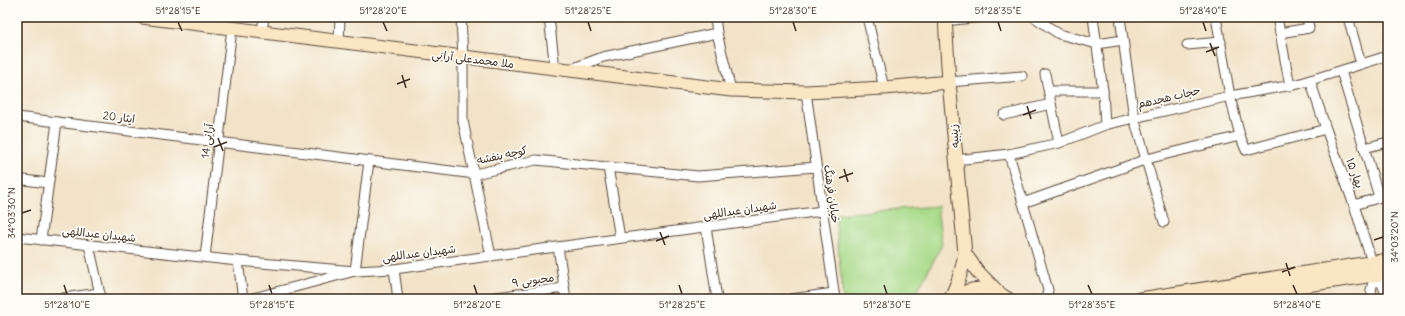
<svg xmlns="http://www.w3.org/2000/svg" width="1405" height="316" viewBox="0 0 1405 316" font-family="Delius,'Playpen Sans Arabic',sans-serif">
	<style>
		.green { fill: #a8da89; stroke: #728254 }
		.lines { fill: none; stroke-linecap: round; stroke-linejoin: round }
		.street-casing { stroke: #564638; stroke-width: 11 }
		.secondary-casing { stroke: #564638; stroke-width: 15 }
		.street { stroke: #fff; stroke-width: 9 }
		.secondary { stroke: #fbe6c4; stroke-width: 13 }
		.ticks { fill: none; stroke: #3b2a1e; stroke-width: 1.5 }
		.labels { text-anchor: middle; dominant-baseline: central; stroke-width: 3.5; stroke-linejoin: round; paint-order: stroke }
		.street-label { font-size: 11px; fill: #3b2a1e; stroke: #fdfcf7 }
		.neatline { fill: none; stroke: #3b2a1e; stroke-width: 1.5 }
		.ticks-label { font-size: 10px; text-anchor: middle; fill: #3b2a1e }
	</style>
	<rect width="100%" height="100%" fill="#fdfcf7"/>
	<filter id="ink" filterUnits="userSpaceOnUse"><feTurbulence type="fractalNoise" baseFrequency=".025" numOctaves="2"/><feDisplacementMap in="SourceGraphic" scale="8" xChannelSelector="R" yChannelSelector="G"/><feConvolveMatrix kernelMatrix="1 2 1 2 8 2 1 2 1" color-interpolation-filters="sRGB"/></filter>
	<filter id="wash" filterUnits="userSpaceOnUse"><feTurbulence type="fractalNoise" baseFrequency=".012" numOctaves="4" result="noise"/><feDisplacementMap in="SourceGraphic" scale="16" xChannelSelector="R" yChannelSelector="G"/><feGaussianBlur stdDeviation="0.9" result="paint"/><feColorMatrix in="noise" values="0 0 0 0 0 0 0 0 0 0 0 0 0 0 0 0 0 1.4 0 .05"/><feComposite in="paint" operator="in"/></filter>
	<g filter="url(#wash)">
		<rect width="100%" height="100%" fill="#f2e3c8"/>
		<!-- green -->
		<polygon class="green" points="937,206 942,245 913,299 843,299 835,214"/>
	</g>
	<g filter="url(#ink)">
		<g class="lines">
			<defs>
				<g id="street">
					<polyline points="461,17 463,58 463,121 491,256"/>
					<polyline points="549,17 555,69"/>
					<polyline points="715,17 717,33 731,90"/>
					<polyline points="867,17 884,88"/>
					<polyline points="1034,17 1059,34 1097,44 1123,40"/>
					<polyline points="1093,17 1103,91 1105,125"/>
					<polyline points="1120,17 1134,118 1164,222"/>
					<polyline points="1216,17 1230,96 1240,136"/>
					<polyline points="1277,17 1290,86"/>
					<polyline points="1348,17 1361,64"/>
					<polyline points="945,21 981,17"/>
					<polyline points="262,32 264,17"/>
					<polyline points="1280,33 1309,28 1307,17"/>
					<polyline points="339,42 340,17"/>
					<polyline points="1187,45 1221,42"/>
					<polyline points="571,69 603,57 717,33"/>
					<polyline points="1341,71 1379,197"/>
					<polyline points="1045,74 1059,143"/>
					<polyline points="1310,80 1326,129 1354,205 1372,262 1375,275 1371,290 1373,299"/>
					<polyline points="949,82 1022,76"/>
					<polyline points="1049,91 1103,91"/>
					<polyline points="806,92 835,299"/>
					<polyline points="1004,115 1051,104"/>
					<polyline points="17,117 475,174 536,160 698,176 816,167"/>
					<polyline points="1364,148 1388,142"/>
					<polyline points="1009,154 1048,290 1046,299"/>
					<polyline points="956,160 1009,154 1059,143 1105,125 1134,118 1230,96 1298,84 1381,58 1388,57"/>
					<polyline points="608,167 620,238"/>
					<polyline points="17,179 48,183"/>
					<polyline points="1023,203 1147,159 1240,136 1246,150 1326,129"/>
					<polyline points="1354,205 1388,195"/>
					<polyline points="706,227 717,299"/>
					<polyline points="17,237 238,261 355,271 394,269 822,211"/>
					<polyline points="41,240 57,122"/>
					<polyline points="89,245 101,299"/>
					<polyline points="558,247 566,299"/>
					<polyline points="205,257 232,28"/>
					<polyline points="238,261 243,299"/>
					<polyline points="394,269 398,299"/>
					<polyline points="1375,275 1383,286 1387,299"/>
					<polyline points="55,299 100,293"/>
					<polyline points="250,299 355,271 369,161"/>
					<polyline points="481,299 564,288"/>
					<polyline points="791,299 834,293"/>
				</g>
				<g id="secondary">
					<polyline points="142,17 731,90 806,92 884,88 949,82"/>
					<path d="M 945,17 L 949,82 L 965,254 C 962,270 958,285 950,299"/>
					<polyline points="965,254 978,272 998,292"/>
					<path d="M 953,299 C 972,285 989,286 1008,299"/>
					<polyline points="1140,299 1388,260"/>
					<polyline points="1211,299 1388,273"/>
				</g>
			</defs>
			<!-- street casing -->
			<use href="#street" class="street-casing"/>
			<!-- secondary casing -->
			<use href="#secondary" class="secondary-casing"/>
			<!-- street -->
			<use href="#street" class="street"/>
			<!-- secondary -->
			<use href="#secondary" class="secondary"/>
		</g>
	</g>
	<!-- ticks -->
	<path class="ticks" d="M 178,22 L 182,31M 383,22 L 387,31M 588,22 L 591,31M 793,22 L 796,31M 998,22 L 1001,31M 1203,22 L 1206,31M 1210,43 L 1215,56M 1206,52 L 1219,47M 402,75 L 406,88M 397,84 L 410,79M 1027,106 L 1031,119M 1023,115 L 1036,110M 218,138 L 223,151M 214,147 L 227,142M 844,169 L 848,182M 839,178 L 853,173M 22,213 L 31,210M 660,232 L 665,245M 1374,240 L 1383,237M 656,241 L 669,236M 1286,263 L 1290,276M 1282,272 L 1295,267M 64,285 L 67,294M 269,285 L 272,294M 474,285 L 477,294M 679,285 L 682,294M 884,285 L 887,294M 1088,285 L 1092,294M 1293,285 L 1297,294"/>
	<g class="labels">
		<!-- street labels -->
		<g class="street-label">
			<text transform="translate(473 59) rotate(7)">ملا محمدعلی آرانی</text>
			<text transform="translate(1169 97) rotate(-13)">حجاب هجدهم</text>
			<text transform="translate(119 117) rotate(7)">ایثار 20</text>
			<text transform="translate(954 136) rotate(-95)">زینبیه</text>
			<text transform="translate(207 141) rotate(-83)">آرانی 14</text>
			<text transform="translate(502 155) rotate(-12)">کوچه بنفشه</text>
			<text transform="translate(1355 173) rotate(70)">بهار ۱۵</text>
			<text transform="translate(832 194) rotate(82)">خیابان فرهنگ</text>
			<text transform="translate(740 210) rotate(-8)">شهیدان عبداللهی</text>
			<text transform="translate(99 234) rotate(6)">شهیدان عبداللهی</text>
			<text transform="translate(419 253) rotate(-7)">شهیدان عبداللهی</text>
			<text transform="translate(533 280) rotate(-8)">محبوبی ۹</text>
		</g>
	</g>
	<!-- margin -->
	<rect width="1405" height="316" fill="none" stroke="#fdfcf7" stroke-width="44"/>
	<rect x="22" y="22" width="1361" height="272" class="neatline"/>
	<g class="ticks-label">
		<text x="178" y="14">51°28'15"E</text>
		<text x="383" y="14">51°28'20"E</text>
		<text x="588" y="14">51°28'25"E</text>
		<text x="793" y="14">51°28'30"E</text>
		<text x="998" y="14">51°28'35"E</text>
		<text x="1203" y="14">51°28'40"E</text>
		<text transform="translate(11 213) rotate(-90)" y="4">34°03'30"N</text>
		<text transform="translate(1394 237) rotate(-90)" y="4">34°03'20"N</text>
		<text x="67" y="308">51°28'10"E</text>
		<text x="272" y="308">51°28'15"E</text>
		<text x="477" y="308">51°28'20"E</text>
		<text x="682" y="308">51°28'25"E</text>
		<text x="887" y="308">51°28'30"E</text>
		<text x="1092" y="308">51°28'35"E</text>
		<text x="1297" y="308">51°28'40"E</text>
	</g>
</svg>
